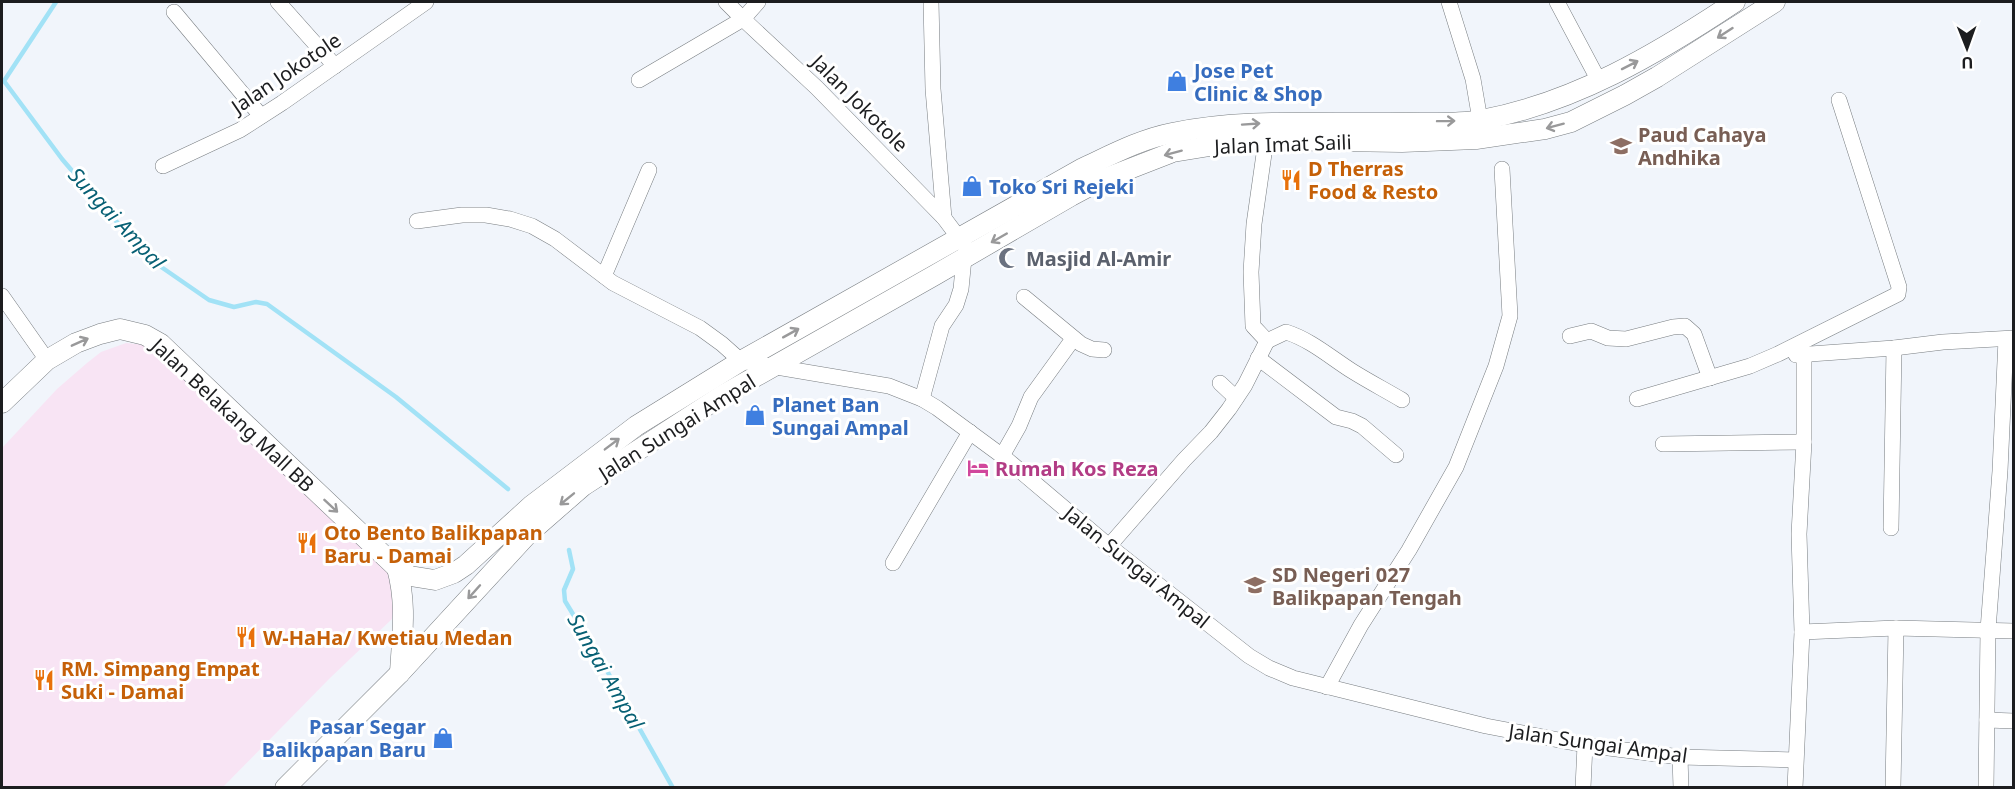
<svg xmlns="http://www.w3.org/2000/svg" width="2015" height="789" viewBox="0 0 2015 789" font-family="'Noto Sans',sans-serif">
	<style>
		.commercial { fill: #f8e4f4 }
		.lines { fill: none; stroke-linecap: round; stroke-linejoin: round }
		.stream { stroke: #a2e2f6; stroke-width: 4.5 }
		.minor-casing { stroke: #787d81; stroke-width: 16 }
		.major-casing { stroke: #787d81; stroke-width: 21 }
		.minor { stroke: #fff; stroke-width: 15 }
		.major { stroke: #fff; stroke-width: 20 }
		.oneway { stroke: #99999a }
		.labels { text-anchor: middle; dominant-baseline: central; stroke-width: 6; stroke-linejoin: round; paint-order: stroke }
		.shop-label { font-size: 20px; font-weight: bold; fill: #366cbe; stroke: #fff; text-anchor: start }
		.street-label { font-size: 20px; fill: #1c1d1f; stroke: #fff }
		.education-label { font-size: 20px; font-weight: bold; fill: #785e54; stroke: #fff; text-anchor: start }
		.food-label { font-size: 20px; font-weight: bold; fill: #c56008; stroke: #fff; text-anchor: start }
		.worship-label { font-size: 20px; font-weight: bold; fill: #5b616d; stroke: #fff; text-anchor: start }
		.hotel-label { font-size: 20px; font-weight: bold; fill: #b23c85; stroke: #fff; text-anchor: start }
		.water-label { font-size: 21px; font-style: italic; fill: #076074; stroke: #fff }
	</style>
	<rect width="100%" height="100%" fill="#f1f5fb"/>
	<!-- commercial -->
	<polygon class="commercial" points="126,343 157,346 397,579 392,619 330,678 223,787 2,787 2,448 57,389 87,363 101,352"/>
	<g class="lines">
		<!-- stream -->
		<g class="stream">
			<polyline points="56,2 4,81 62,159 103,207 154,262 209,300 234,307 256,302 267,304 396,397 508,489"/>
			<polyline points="569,550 573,569 564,590 565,601 602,662 673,788"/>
		</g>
		<defs>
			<g id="minor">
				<polyline points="278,2 335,66"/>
				<polyline points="726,2 743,19 817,88 944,218 965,246"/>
				<polyline points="931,2 933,89 944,218"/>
				<polyline points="1449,2 1473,79 1480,120"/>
				<polyline points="1557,2 1599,81"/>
				<polyline points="174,12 261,116"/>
				<polyline points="639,80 743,19 758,2"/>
				<polyline points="1266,140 1254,224 1251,272 1253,326 1267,341"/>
				<polyline points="163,166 240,130 282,103 426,2"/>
				<polyline points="417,221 462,215 486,215 510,219 532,226 555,239 613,283 700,328 722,344 741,361 889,386 922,399 937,408 1005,458 1109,546 1249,656 1269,668 1293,678 1486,726 1585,745 1680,757 1795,760"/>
				<polyline points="604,276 649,170"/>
				<polyline points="2,296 47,360"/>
				<polyline points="1024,297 1081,344 1092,349 1104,350"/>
				<polyline points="1570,336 1591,331 1608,338 1626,339 1673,327 1685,326 1694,334 1710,378"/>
				<path d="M 1267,341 L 1286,332 C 1311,340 1330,357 1352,371 C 1368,381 1385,390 1402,400"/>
				<polyline points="1796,355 1894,348 1943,342 2014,338"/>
				<polyline points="1258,358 1336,417 1352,421 1362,426 1396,455"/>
				<polyline points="1220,383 1236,398"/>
				<polyline points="922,399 942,326 956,305 961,289 964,258"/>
				<polyline points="1637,399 1750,366 1778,354 1898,294 1899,287 1839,100"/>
				<polyline points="1663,444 1804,442"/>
				<polyline points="1002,456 1019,426 1031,397 1073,339"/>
				<polyline points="1891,528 1894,348"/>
				<polyline points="1109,546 1184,460 1211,432 1229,409 1245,385 1267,341"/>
				<polyline points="893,563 970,432"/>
				<polyline points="1802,632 1896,628 2014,631"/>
				<polyline points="1327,687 1361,625 1409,550 1456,467 1496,366 1510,316 1502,169"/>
				<polyline points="1987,720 2014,721"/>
				<polyline points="1680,757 1681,788"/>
				<polyline points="1583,788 1585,745"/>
				<polyline points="1795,788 1802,632 1799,534 1804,442 1804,355"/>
				<polyline points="1893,788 1896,628"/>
				<polyline points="1986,788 1988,630 2000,471 2006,339"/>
			</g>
			<g id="major">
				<path d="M 2,403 L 47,360 L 76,343 L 100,334 L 120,329 L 145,335 L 161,344 L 397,568 L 410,576 L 435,580 L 454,573 L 466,565 L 532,505 L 636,426 L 741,361 L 1083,168 C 1111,155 1141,139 1172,133 C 1244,118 1317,124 1390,123 C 1419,122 1452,125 1481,120 C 1574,103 1657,54 1735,2"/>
				<path d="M 397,568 C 407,605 402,635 400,673"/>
				<polyline points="285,788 400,673 528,534 583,486 723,395 935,275 1071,196 1101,180 1173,152 1216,145 1266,140 1402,142 1476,139 1545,129 1571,122 1625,95 1657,77 1775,2"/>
			</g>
		</defs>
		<!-- minor casing -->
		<use href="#minor" class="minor-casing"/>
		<!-- major casing -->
		<use href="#major" class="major-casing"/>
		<!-- minor -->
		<use href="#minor" class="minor"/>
		<!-- major -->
		<use href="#major" class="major"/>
	</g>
	<!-- one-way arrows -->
	<defs><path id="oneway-shaft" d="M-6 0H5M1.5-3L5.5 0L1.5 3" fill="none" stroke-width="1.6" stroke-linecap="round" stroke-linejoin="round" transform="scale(1.5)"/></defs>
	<g class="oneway">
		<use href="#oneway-shaft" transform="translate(1725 33) rotate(147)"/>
		<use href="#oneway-shaft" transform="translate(1630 65) rotate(-27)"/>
		<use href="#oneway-shaft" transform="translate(1446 121) rotate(-1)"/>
		<use href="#oneway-shaft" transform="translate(1251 124) rotate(-4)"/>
		<use href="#oneway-shaft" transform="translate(1555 126) rotate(165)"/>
		<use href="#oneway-shaft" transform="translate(1173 153) rotate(165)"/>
		<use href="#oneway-shaft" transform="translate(999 238) rotate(150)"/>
		<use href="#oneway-shaft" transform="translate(791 333) rotate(-29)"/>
		<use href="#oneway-shaft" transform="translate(80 342) rotate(-24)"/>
		<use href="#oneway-shaft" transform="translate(612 444) rotate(-37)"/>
		<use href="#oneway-shaft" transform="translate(567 499) rotate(141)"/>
		<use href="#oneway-shaft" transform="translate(331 506) rotate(43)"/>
		<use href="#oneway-shaft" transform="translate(474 592) rotate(132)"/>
	</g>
	<!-- icons -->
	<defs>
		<symbol id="shop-bare" viewBox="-9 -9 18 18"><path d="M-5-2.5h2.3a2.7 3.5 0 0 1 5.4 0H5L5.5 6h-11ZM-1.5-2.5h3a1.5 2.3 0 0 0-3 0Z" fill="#3f7fe0" stroke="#fff" stroke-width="2.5" paint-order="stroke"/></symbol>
		<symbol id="school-bare" viewBox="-9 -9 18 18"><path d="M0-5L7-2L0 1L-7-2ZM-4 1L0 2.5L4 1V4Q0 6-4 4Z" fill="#8d6e63" stroke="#fff" stroke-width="2.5" paint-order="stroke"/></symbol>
		<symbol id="restaurant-bare" viewBox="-9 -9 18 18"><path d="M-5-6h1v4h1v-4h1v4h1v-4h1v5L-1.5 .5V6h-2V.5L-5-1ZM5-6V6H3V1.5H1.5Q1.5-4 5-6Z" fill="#e8710a" stroke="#fff" stroke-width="2.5" paint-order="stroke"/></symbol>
		<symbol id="mosque-bare" viewBox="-9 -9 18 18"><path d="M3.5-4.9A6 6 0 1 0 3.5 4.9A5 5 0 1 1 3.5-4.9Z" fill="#6b7280" stroke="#fff" stroke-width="2.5" paint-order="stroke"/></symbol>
		<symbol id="hotel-bare" viewBox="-9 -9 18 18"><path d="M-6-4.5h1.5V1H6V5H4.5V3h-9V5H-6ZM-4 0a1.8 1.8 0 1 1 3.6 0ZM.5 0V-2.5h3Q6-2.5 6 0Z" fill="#d1479c" stroke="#fff" stroke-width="2.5" paint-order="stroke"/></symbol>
	</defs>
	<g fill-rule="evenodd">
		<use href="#shop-bare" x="1162" y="66" width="30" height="30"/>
		<use href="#school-bare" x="1606" y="131" width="30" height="30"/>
		<use href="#restaurant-bare" x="1276" y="165" width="30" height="30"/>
		<use href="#shop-bare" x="957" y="171" width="30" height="30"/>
		<use href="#mosque-bare" x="994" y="243" width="30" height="30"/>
		<use href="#shop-bare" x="740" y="400" width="30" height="30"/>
		<use href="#hotel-bare" x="963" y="453" width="30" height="30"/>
		<use href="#restaurant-bare" x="292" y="528" width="30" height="30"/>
		<use href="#school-bare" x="1240" y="570" width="30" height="30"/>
		<use href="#restaurant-bare" x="231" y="622" width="30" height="30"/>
		<use href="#restaurant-bare" x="29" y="665" width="30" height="30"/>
		<use href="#shop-bare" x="428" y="723" width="30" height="30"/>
	</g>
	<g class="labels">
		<!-- shop labels -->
		<g class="shop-label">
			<text x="1194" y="70">Jose Pet<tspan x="1194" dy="23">Clinic &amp; Shop</tspan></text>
			<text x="989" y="186">Toko Sri Rejeki</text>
			<text x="772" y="404">Planet Ban<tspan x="772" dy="23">Sungai Ampal</tspan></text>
			<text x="426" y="726" text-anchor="end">Pasar Segar<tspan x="426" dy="23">Balikpapan Baru</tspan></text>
		</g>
		<!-- street labels -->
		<g class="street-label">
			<text transform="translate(286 73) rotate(-34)">Jalan Jokotole</text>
			<text transform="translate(860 103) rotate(45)">Jalan Jokotole</text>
			<text transform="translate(1283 144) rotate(-2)">Jalan Imat Saili</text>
			<text transform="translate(233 415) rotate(43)">Jalan Belakang Mall BB</text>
			<text transform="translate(677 427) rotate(-32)">Jalan Sungai Ampal</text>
			<text transform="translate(1137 567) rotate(39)">Jalan Sungai Ampal</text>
			<text transform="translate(1598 743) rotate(8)">Jalan Sungai Ampal</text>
		</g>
		<!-- education labels -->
		<g class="education-label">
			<text x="1638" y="134">Paud Cahaya<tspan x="1638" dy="23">Andhika</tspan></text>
			<text x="1272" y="574">SD Negeri 027<tspan x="1272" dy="23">Balikpapan Tengah</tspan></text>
		</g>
		<!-- food labels -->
		<g class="food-label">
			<text x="1308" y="168">D Therras<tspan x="1308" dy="23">Food &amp; Resto</tspan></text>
			<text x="324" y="532">Oto Bento Balikpapan<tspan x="324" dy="23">Baru - Damai</tspan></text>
			<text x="263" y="637">W-HaHa/ Kwetiau Medan</text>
			<text x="61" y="668">RM. Simpang Empat<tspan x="61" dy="23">Suki - Damai</tspan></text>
		</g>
		<!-- worship labels -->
		<g class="worship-label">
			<text x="1026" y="258">Masjid Al-Amir</text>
		</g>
		<!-- hotel labels -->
		<g class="hotel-label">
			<text x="995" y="468">Rumah Kos Reza</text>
		</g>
		<!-- water labels -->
		<g class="water-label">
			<text transform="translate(117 218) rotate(47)">Sungai Ampal</text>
			<text transform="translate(606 671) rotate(60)">Sungai Ampal</text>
		</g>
	</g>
	<!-- border -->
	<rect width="2015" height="789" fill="none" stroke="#1c1d1f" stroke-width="6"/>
	<!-- north arrow -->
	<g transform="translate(1967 48) rotate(179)" stroke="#ffffff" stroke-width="4.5" paint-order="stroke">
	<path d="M0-4.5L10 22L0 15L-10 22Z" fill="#1c1d1f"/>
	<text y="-9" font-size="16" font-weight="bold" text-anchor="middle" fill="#1c1d1f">U</text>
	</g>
</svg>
